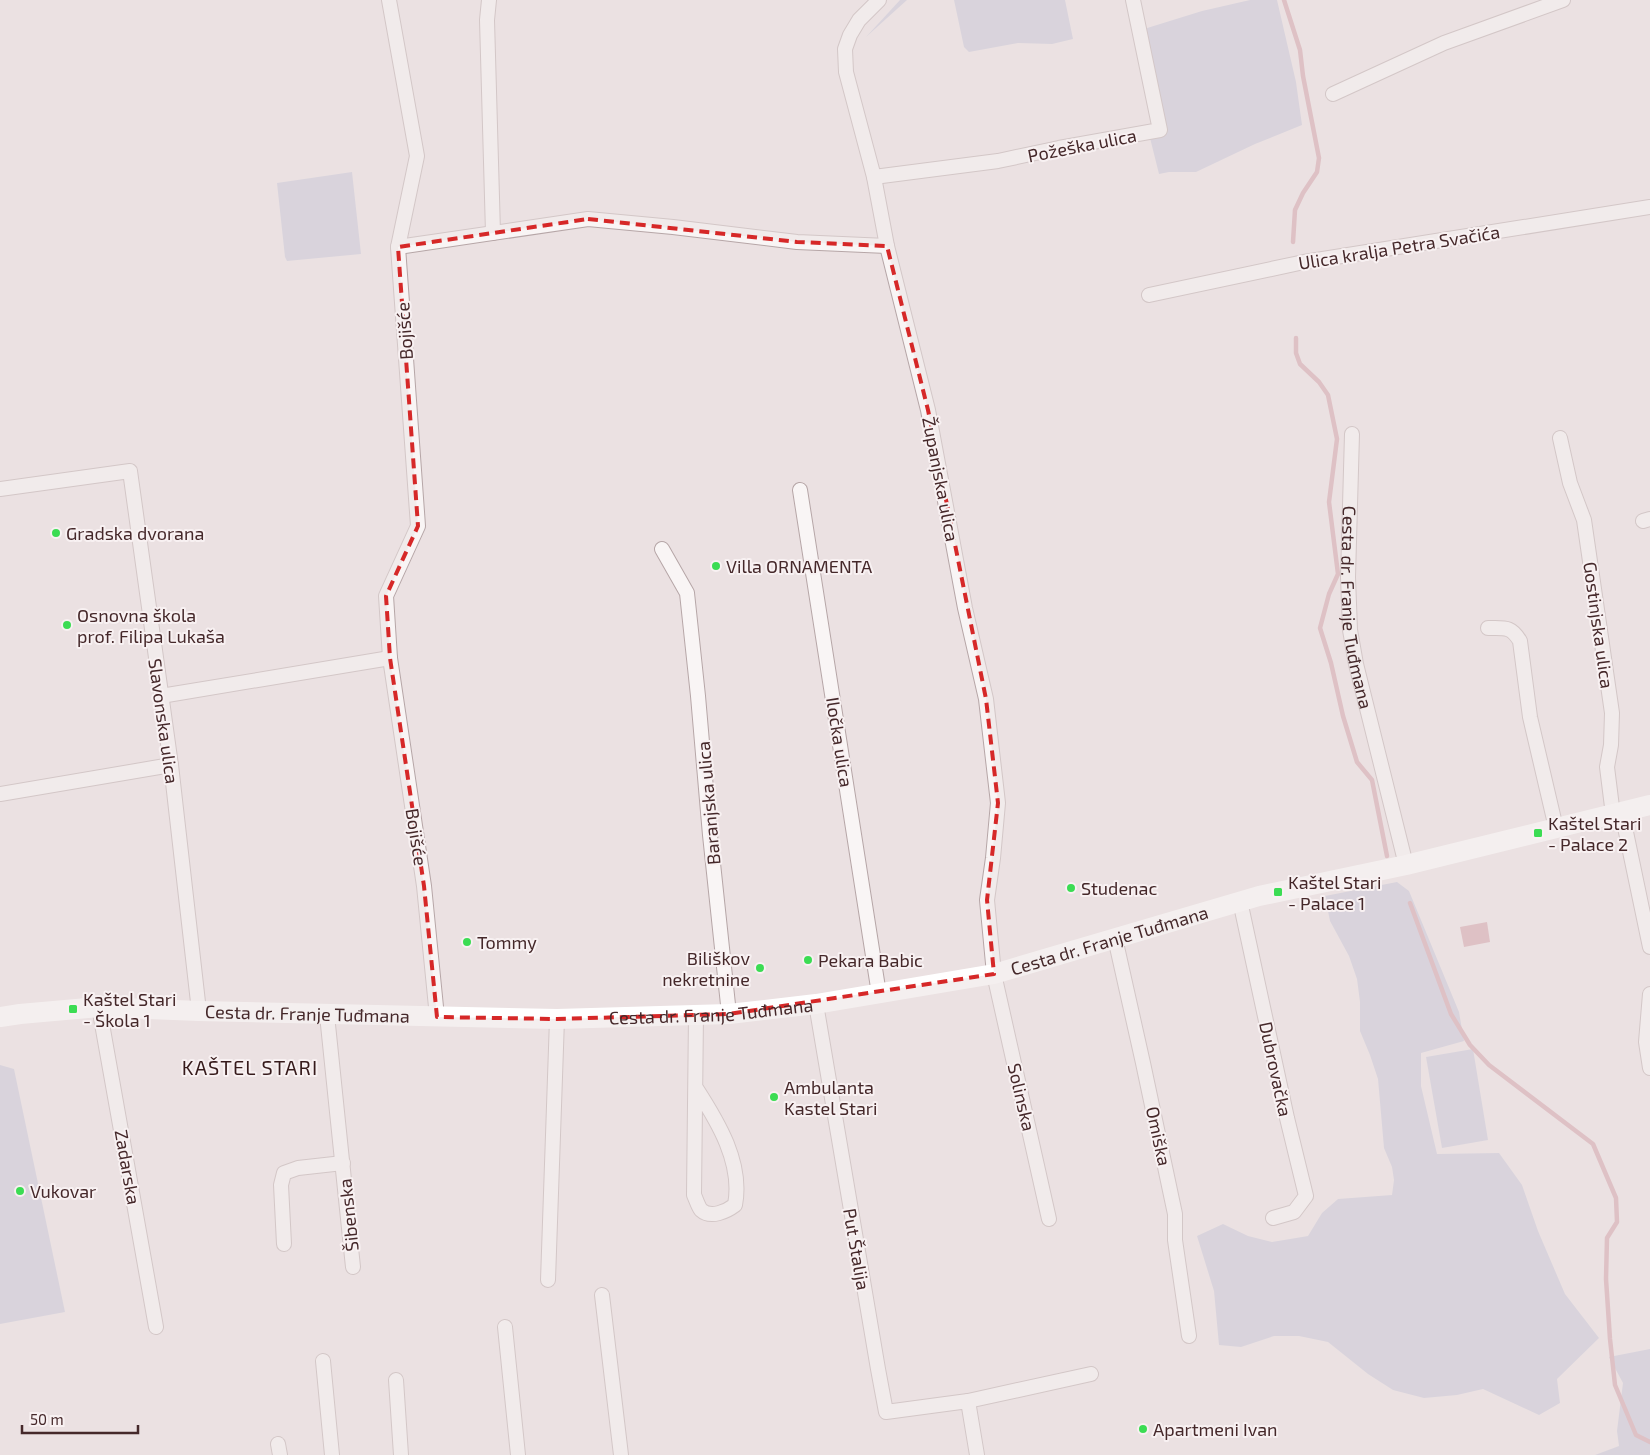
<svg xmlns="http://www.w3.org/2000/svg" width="1650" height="1455" viewBox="0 0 1650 1455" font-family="'Exo 2',sans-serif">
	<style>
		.green { fill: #c3c2d6 }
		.water { fill: #cf99a3 }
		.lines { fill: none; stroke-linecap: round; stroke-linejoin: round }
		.stream { stroke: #cf99a3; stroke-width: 4.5 }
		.street-casing { stroke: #b6a6a7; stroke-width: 16 }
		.street { stroke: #f9f5f5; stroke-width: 14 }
		.secondary { stroke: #fff; stroke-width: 20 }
		.marked { fill: none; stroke: #d62828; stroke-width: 4; stroke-dasharray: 10 6; stroke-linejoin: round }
		.poi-dot { fill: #3bdc53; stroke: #f8f1f2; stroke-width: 2 }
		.labels { text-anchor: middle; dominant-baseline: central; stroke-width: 4; stroke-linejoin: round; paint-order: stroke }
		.street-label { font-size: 18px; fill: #45282a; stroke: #f8f1f2 }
		.poi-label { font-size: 18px; fill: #45282a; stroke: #f8f1f2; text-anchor: start }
		.quarter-label { font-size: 20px; letter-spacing: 1px; fill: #361a1b; stroke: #f8f1f2 }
	</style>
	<rect width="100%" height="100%" fill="#ebe1e2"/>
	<!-- green -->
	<g class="green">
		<polygon points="900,0 907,0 866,37"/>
		<polygon points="954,0 1065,0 1073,39 1052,44 1018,43 969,52 964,47"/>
		<polygon points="1250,0 1277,0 1296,82 1302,125 1255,144 1196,172 1169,172 1159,174 1150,138 1165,129 1144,29 1202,11"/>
		<polygon points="352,172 361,254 287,261 285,257 277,183"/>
		<polygon points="1397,882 1409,891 1459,1012 1464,1041 1421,1053 1421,1086 1437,1154 1499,1153 1522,1185 1538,1231 1565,1294 1599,1338 1557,1379 1560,1403 1539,1415 1483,1389 1457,1395 1424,1398 1393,1390 1368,1374 1328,1342 1299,1336 1274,1336 1241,1347 1219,1345 1214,1291 1197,1236 1223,1224 1248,1236 1272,1242 1308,1236 1322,1213 1338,1199 1392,1195 1394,1180 1392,1167 1384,1148 1378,1079 1370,1055 1360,1031 1360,1002 1357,979 1349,956 1330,921 1325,896"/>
		<polygon points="1473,1049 1488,1140 1442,1148 1426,1057"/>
		<polygon points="0,1065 14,1069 65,1312 0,1324"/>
		<polygon points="1650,1349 1650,1455 1595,1455 1619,1446 1617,1431 1623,1383 1609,1357"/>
	</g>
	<!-- water -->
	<polygon class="water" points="1487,922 1490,942 1464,947 1460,927"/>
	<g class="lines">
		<!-- stream -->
		<g class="stream">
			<polyline points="1284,0 1300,50 1303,76 1319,158 1317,172 1303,193 1295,210 1293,242"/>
			<polyline points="1296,338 1296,353 1300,364 1319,382 1328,395 1337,439 1329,502 1338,574 1329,594 1320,628 1331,663 1343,716 1357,762 1372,780 1387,856"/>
			<polyline points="1410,903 1451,1014 1470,1045 1489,1065 1593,1144 1616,1198 1617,1222 1607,1238 1606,1279 1610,1339 1615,1385 1636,1435 1650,1442"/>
		</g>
		<defs>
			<g id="street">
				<polyline points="389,0 417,156 398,247 418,526 386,596 390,658 424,886 437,1017"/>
				<polyline points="489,0 487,20 493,233"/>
				<polyline points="879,0 859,20 850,35 845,49 846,72 874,177 887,246 928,410 965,608 986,699 998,803 993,858 987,900 994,974 1049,1219"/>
				<polyline points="1333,94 1444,43 1563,0"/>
				<polyline points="874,177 998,161 1059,148 1160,130 1133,0"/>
				<polyline points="398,247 588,219 673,227 797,242 887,246"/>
				<polyline points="1149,295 1304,262 1650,207"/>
				<path id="s1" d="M 1352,434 L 1348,577 L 1350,630 L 1356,664 L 1406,865"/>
				<polyline points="1560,438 1570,483 1584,520 1612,713 1611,745 1607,767 1613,815"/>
				<polyline points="0,489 130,471 171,765 199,1011"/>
				<polyline points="800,490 879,994"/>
				<polyline points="1643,521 1650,519"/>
				<polyline points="662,549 687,593 698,696 710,835 729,1014"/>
				<path d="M 1488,628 C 1505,628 1511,626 1520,641 L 1530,717 L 1556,828"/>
				<polyline points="161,696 390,658"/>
				<polyline points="0,794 171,765"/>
				<polyline points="1622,813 1650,947"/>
				<polyline points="1240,901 1287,1118 1306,1196 1294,1212 1273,1218"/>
				<polyline points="1115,938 1143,1063 1175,1214 1175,1240 1189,1336"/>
				<polyline points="1650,994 1646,1042 1650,1068"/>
				<polyline points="816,1004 878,1369 886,1412 968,1401 977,1455"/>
				<polyline points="99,1007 156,1327"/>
				<polyline points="327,1015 353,1267"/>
				<path d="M 696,1088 C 718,1122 743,1163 735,1205 C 727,1211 711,1219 701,1210 C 698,1206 696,1199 694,1195 L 696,1015"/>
				<polyline points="284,1244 281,1185 284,1173 298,1168 343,1163"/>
				<polyline points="548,1280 557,1019"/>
				<polyline points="602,1295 621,1455"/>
				<polyline points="505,1327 518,1455"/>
				<polyline points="323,1361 332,1455"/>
				<polyline points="396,1380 401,1455"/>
				<polyline points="968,1401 1091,1374"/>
				<polyline points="278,1444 280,1455"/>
			</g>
		</defs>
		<!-- street casing -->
		<use href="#street" class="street-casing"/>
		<!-- street -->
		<use href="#street" class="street"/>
		<!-- secondary -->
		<path class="secondary" id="s2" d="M 0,1017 L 20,1014 L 99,1007 L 199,1011 L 557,1019 L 729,1014 L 816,1004 L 994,974 L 1259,896 L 1406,865 L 1650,805"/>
	</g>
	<!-- marked area -->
	<path d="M0 0H1650V1455H0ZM 588,219 L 797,242 L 887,246 L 928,410 L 986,699 L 998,803 L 987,900 L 994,974 L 729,1014 L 557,1019 L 437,1017 L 424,886 L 390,658 L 386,596 L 418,526 L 398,247 Z" fill="#ebe1e2" fill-opacity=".55" fill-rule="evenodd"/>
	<path class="marked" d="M 588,219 L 797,242 L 887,246 L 928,410 L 986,699 L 998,803 L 987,900 L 994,974 L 729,1014 L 557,1019 L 437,1017 L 424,886 L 390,658 L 386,596 L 418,526 L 398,247 Z"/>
	<!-- markers -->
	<g class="poi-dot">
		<circle cx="56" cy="533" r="5"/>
		<circle cx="716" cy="566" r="5"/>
		<circle cx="67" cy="625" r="5"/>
		<rect x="1533" y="828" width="10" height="10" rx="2.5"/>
		<circle cx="1071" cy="888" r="5"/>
		<rect x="1273" y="887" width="10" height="10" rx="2.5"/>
		<circle cx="467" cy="942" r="5"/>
		<circle cx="808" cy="960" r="5"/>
		<circle cx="760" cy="968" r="5"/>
		<rect x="68" y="1004" width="10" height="10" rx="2.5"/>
		<circle cx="774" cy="1097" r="5"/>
		<circle cx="20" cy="1191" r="5"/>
		<circle cx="1143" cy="1429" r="5"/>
	</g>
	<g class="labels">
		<!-- street labels -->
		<g class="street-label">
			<text transform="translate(1082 145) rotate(-11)">Požeška ulica</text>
			<text transform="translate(1399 247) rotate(-9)">Ulica kralja Petra Svačića</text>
			<text transform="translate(404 331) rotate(-94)">Bojišće</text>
			<text transform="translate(941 479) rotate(79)">Županjska ulica</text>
			<text stroke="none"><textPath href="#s1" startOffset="174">Cesta dr. Franje Tuđmana</textPath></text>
			<text transform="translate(1599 625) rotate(82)">Gostinjska ulica</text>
			<text transform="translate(164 721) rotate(82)">Slavonska ulica</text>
			<text transform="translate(840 742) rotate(81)">Iločka ulica</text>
			<text transform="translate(708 803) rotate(-95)">Baranjska ulica</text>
			<text transform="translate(417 837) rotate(81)">Bojišće</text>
			<text stroke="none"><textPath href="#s2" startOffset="1118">Cesta dr. Franje Tuđmana</textPath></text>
			<text stroke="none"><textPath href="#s2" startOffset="712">Cesta dr. Franje Tuđmana</textPath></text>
			<text stroke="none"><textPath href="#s2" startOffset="308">Cesta dr. Franje Tuđmana</textPath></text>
			<text transform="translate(1276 1069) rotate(78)">Dubrovačka</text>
			<text transform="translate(1022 1097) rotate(77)">Solinska</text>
			<text transform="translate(1159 1136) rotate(78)">Omiška</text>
			<text transform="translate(128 1167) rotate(80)">Zadarska</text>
			<text transform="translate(348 1215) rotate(-96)">Šibenska</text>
			<text transform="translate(857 1249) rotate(80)">Put Štalija</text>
		</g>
		<!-- poi labels -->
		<g class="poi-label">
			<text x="66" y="533">Gradska dvorana</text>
			<text x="726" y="566">Villa ORNAMENTA</text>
			<text x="77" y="615">Osnovna škola<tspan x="77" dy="21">prof. Filipa Lukaša</tspan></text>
			<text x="1548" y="823">Kaštel Stari<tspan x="1548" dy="21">- Palace 2</tspan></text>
			<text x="1288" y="882">Kaštel Stari<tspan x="1288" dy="21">- Palace 1</tspan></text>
			<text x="1081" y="888">Studenac</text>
			<text x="477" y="942">Tommy</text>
			<text x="750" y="958" text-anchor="end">Biliškov<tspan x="750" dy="21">nekretnine</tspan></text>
			<text x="818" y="960">Pekara Babic</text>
			<text x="83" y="999">Kaštel Stari<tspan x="83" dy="21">- Škola 1</tspan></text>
			<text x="784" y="1087">Ambulanta<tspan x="784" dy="21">Kastel Stari</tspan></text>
			<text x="30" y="1191">Vukovar</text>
			<text x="1153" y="1429">Apartmeni Ivan</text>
		</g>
		<!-- quarter labels -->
		<g class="quarter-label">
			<text x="250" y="1067">KAŠTEL STARI</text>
		</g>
	</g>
	<!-- scale -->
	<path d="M22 1425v8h116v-8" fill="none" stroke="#45282a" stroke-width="2.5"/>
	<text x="30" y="1425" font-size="15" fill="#45282a" stroke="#f8f1f2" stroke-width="4" paint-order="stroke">50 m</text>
</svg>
